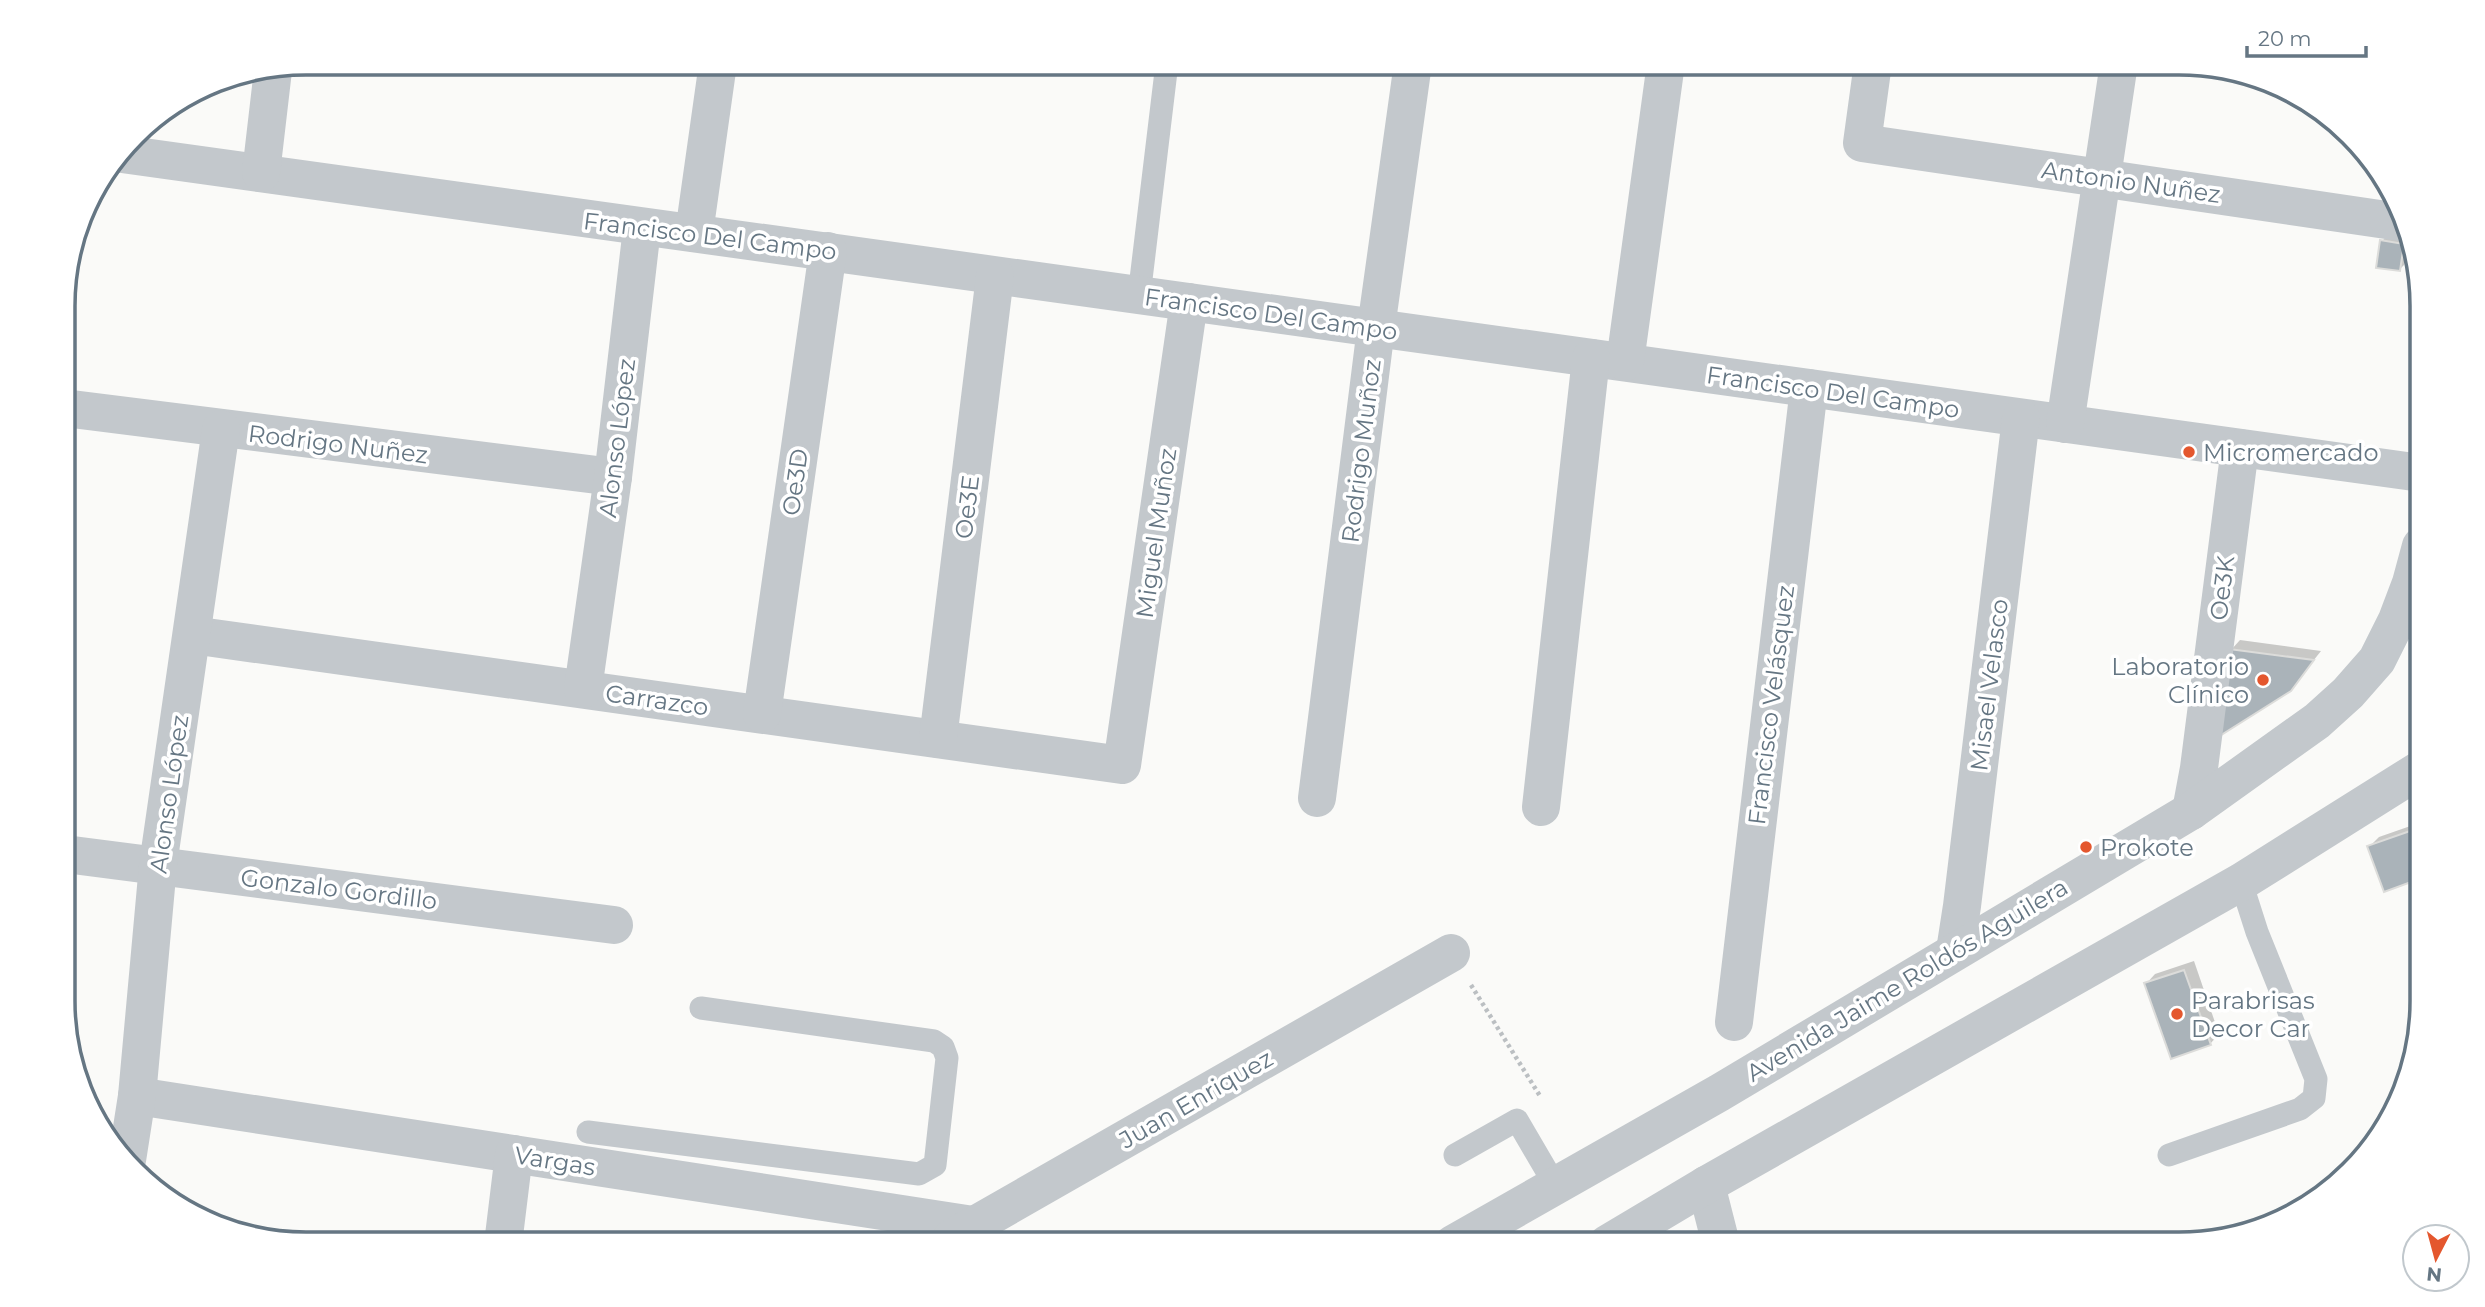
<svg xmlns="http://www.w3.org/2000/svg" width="2485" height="1307" viewBox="0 0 2485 1307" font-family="Montserrat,sans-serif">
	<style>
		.shadow { fill: #0003 }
		.building { fill: #aab3b9; stroke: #dcdcda; stroke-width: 2 }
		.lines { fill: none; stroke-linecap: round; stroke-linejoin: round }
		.path { stroke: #bbbfc2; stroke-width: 4.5; stroke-dasharray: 3.5 3.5; stroke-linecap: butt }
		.service { stroke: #c3c8cc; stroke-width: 23 }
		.minor { stroke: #c3c8cc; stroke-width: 38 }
		.tertiary { stroke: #c3c8cc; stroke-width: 38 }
		.poi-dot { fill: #e4572e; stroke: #fff; stroke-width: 2.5 }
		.labels { text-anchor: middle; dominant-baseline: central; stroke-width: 7; stroke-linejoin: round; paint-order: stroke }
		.street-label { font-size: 24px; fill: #657683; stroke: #fff }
		.poi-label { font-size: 24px; fill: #657683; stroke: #fff; text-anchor: start }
		.rim { fill: none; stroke: #657683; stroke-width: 3.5 }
	</style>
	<rect width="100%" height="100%" fill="#fafaf8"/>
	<!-- shadow -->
	<g class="shadow">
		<polygon points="2386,237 2407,240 2404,265 2400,269 2382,241"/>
		<polygon points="2240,640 2321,651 2290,690 2231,650"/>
		<polygon points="2419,823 2422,825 2422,876 2369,847 2379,837"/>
		<polygon points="2194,961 2219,1034 2210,1044 2146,984 2155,974"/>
	</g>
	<!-- building -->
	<g class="building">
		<polygon points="2380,240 2404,244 2400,271 2376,268"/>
		<polygon points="2229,649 2314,660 2291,691 2218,737"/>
		<polygon points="2422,827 2422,854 2419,854 2410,831"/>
		<polygon points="2410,831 2422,862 2422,878 2384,892 2367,846"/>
		<polygon points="2184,970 2211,1045 2171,1059 2144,983"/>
	</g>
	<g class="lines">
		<!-- path -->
		<polyline class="path" points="1471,985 1540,1096"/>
		<!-- service -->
		<g class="service">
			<polyline points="1139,296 1167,63"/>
			<polyline points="588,1132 919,1174 935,1165 947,1058 943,1047 934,1041 701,1008"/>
			<polyline points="1455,1155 1517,1120 1555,1185"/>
			<polyline points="2169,1155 2300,1109 2314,1098 2316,1079 2257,932 2241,882"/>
		</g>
		<!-- minor -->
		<g class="minor">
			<polyline points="1873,63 1862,143 2400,222"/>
			<path d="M 122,154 C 888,261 1654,368 2421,473"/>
			<polyline points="261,173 273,70"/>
			<polyline points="694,233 718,63"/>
			<polyline points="1625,362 1666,63"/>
			<polyline points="64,408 613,477"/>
			<polyline points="2065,424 2119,63"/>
			<polyline points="192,635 1122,765 1189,302"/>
			<polyline points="583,689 613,477 642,228"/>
			<polyline points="762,714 828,251"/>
			<polyline points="938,739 995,276"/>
			<polyline points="1317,798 1376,328 1413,63"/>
			<polyline points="1541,807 1591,358"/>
			<polyline points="2191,811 2199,768 2240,448"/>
			<polyline points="65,854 614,925"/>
			<polyline points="1955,951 1962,906 2021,418"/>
			<polyline points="1734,1022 1809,388"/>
			<polyline points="137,1096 973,1225"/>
			<polyline points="127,1160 137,1096 158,865 221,429"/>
			<polyline points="1706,1185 1721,1244"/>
			<polyline points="952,1238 1451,953"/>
			<polyline points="503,1244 514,1154"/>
		</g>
		<!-- tertiary -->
		<g class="tertiary">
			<polyline points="1453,1244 1719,1093 2191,811 2317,721 2348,693 2377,660 2397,620 2411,583 2421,546"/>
			<polyline points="1607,1244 1706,1185 2241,882 2421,769"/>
		</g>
	</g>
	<!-- markers -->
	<g class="poi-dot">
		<circle cx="2189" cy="452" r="7"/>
		<circle cx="2263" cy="680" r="7"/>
		<circle cx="2086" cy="847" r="7"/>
		<circle cx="2177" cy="1014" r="7"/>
	</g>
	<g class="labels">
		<!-- street labels -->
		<g class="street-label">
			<text transform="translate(2131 182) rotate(8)">Antonio Nuñez</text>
			<text transform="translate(710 236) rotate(7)">Francisco Del Campo</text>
			<text transform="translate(1271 314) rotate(8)">Francisco Del Campo</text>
			<text transform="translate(1833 392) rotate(8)">Francisco Del Campo</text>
			<text transform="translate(617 438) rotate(-83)">Alonso López</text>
			<text transform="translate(338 444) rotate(7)">Rodrigo Nuñez</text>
			<text transform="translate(1361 451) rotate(-83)">Rodrigo Muñoz</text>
			<text transform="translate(795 482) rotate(-82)">Oe3D</text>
			<text transform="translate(967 507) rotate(-83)">Oe3E</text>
			<text transform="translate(1156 533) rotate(-82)">Miguel Muñoz</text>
			<text transform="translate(2222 588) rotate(-83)">Oe3K</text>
			<text transform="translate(1989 685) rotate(-83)">Misael Velasco</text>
			<text transform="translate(657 700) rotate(8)">Carrazco</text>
			<text transform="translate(1771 705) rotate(-83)">Francisco Velásquez</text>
			<text transform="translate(169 794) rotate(-82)">Alonso López</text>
			<text transform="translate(339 889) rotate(7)">Gonzalo Gordillo</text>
			<text transform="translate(1907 980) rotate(-31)">Avenida Jaime Roldós Aguilera</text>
			<text transform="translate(1196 1099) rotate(-30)">Juan Enriquez</text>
			<text transform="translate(555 1161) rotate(9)">Vargas</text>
		</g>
		<!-- poi labels -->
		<g class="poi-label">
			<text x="2203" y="452">Micromercado</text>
			<text x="2249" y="666" text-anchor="end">Laboratorio<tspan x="2249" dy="28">Clínico</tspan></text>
			<text x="2100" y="847">Prokote</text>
			<text x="2191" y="1000">Parabrisas<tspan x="2191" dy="28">Decor Car</tspan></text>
		</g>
	</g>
	<!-- crop -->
	<path d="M0 0H2485V1307H0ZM306 75H2179A231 231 0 0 1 2410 306V1001A231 231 0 0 1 2179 1232H306A231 231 0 0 1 75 1001V306A231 231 0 0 1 306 75Z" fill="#fff" fill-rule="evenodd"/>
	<path class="rim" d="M306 75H2179A231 231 0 0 1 2410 306V1001A231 231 0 0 1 2179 1232H306A231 231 0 0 1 75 1001V306A231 231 0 0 1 306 75Z"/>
	<!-- north arrow -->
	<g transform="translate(2436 1258) rotate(186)"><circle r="33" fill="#ffffff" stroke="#c1c8cd" stroke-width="2"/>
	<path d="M0-5L12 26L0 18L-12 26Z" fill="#e4572e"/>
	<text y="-10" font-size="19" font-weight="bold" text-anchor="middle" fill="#657683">N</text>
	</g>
	<!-- scale -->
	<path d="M2247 46v10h119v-10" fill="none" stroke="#657683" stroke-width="3.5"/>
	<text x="2258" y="46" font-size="21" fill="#657683" stroke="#ffffff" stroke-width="5" paint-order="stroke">20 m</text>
</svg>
